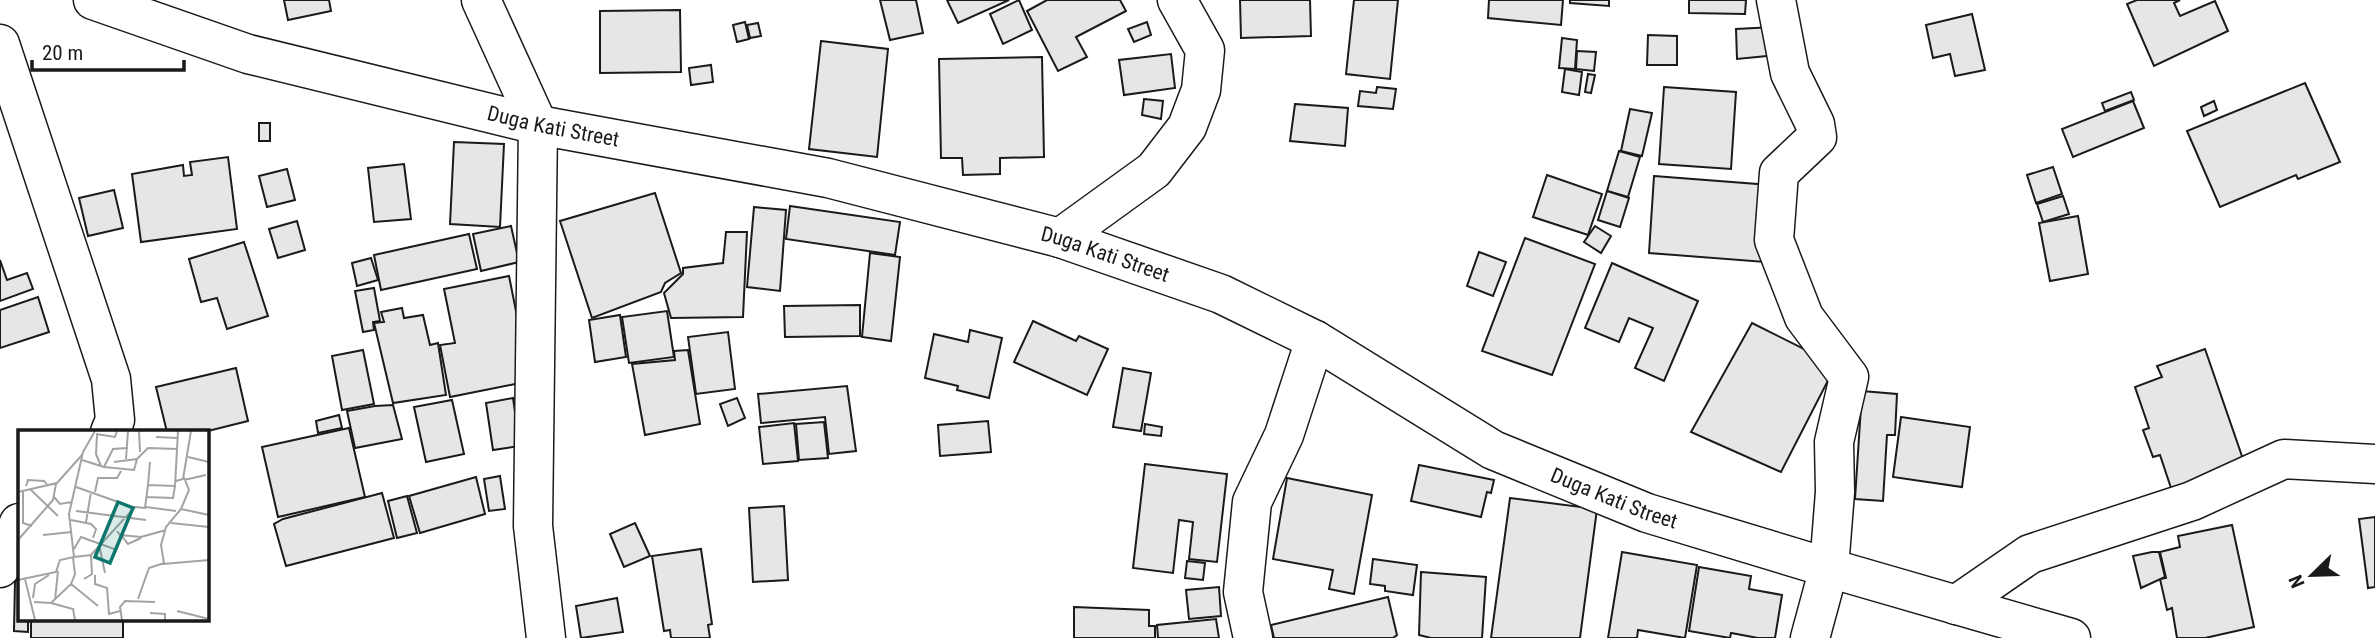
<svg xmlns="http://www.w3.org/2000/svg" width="2375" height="638" viewBox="0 0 2375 638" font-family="'Roboto Condensed',sans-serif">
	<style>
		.building { fill: #e6e6e6; stroke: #1a1a1a; stroke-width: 2 }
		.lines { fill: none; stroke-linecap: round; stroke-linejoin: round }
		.minor-casing { stroke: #1a1a1a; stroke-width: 41 }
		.minor { stroke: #fff; stroke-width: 38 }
		.labels { text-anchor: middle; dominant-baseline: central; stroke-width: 5; stroke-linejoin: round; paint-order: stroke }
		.street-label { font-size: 21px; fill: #1a1a1a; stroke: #fff }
		.inset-road { fill: none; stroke: #a3a3a3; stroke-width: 2 }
		.view { fill: #0f766e; fill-opacity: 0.15; stroke: #0f766e; stroke-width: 3.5 }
		.inset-edge { fill: none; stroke: #1a1a1a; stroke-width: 3.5 }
	</style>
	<rect width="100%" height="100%" fill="#fff"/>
	<!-- building -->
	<g class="building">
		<polygon points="284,0 329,0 331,11 288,20"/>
		<polygon points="880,0 916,0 923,33 890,40"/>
		<polygon points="947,0 1009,0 958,23"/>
		<polygon points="1019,0 1032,30 1003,44 990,14"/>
		<polygon points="1047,0 1120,0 1126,11 1076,37 1087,57 1058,71 1027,11"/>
		<polygon points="1240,0 1310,0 1311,36 1241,38"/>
		<polygon points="1354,0 1398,0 1390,79 1346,74"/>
		<polygon points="1489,0 1563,0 1561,25 1488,18"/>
		<polygon points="1570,0 1609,0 1609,6 1570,3"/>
		<polygon points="1689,0 1746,0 1745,14 1689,13"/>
		<polygon points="2137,0 2180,0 2174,3 2180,16 2215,1 2228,31 2154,66 2127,4"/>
		<polygon points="680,10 681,72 600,73 600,11"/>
		<polygon points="1972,14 1985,70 1955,76 1950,54 1933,58 1926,25"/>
		<polygon points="745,22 749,39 737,42 733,25"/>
		<polygon points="1147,22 1151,35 1134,42 1128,29"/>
		<polygon points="758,23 761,36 750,38 747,25"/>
		<polygon points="1774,27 1777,55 1737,59 1736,29"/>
		<polygon points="1648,35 1677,36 1677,65 1647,65"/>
		<polygon points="1562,38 1577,40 1575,69 1559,68"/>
		<polygon points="821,41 888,49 877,157 809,149"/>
		<polygon points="1577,51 1596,52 1594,71 1576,69"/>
		<polygon points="1171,54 1175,88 1124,95 1119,60"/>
		<polygon points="1042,57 1044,157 1000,158 1000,174 963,175 962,158 941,158 939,59"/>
		<polygon points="711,65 713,82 691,85 689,68"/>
		<polygon points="1565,69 1582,72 1579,95 1562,92"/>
		<polygon points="1588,74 1595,75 1591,93 1585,92"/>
		<polygon points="2305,83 2340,162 2298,179 2296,175 2220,207 2187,131"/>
		<polygon points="1377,87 1396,89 1393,109 1358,106 1360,91 1376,93"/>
		<polygon points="1664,87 1736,92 1731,169 1659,164"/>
		<polygon points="2131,92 2134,100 2105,111 2102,103"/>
		<polygon points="1144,99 1163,101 1161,119 1142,115"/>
		<polygon points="2133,101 2144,128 2073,157 2062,129"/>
		<polygon points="2214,101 2217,110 2204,116 2201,107"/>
		<polygon points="1295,104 1348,108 1345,146 1290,141"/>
		<polygon points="1630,109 1652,113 1642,156 1621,151"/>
		<rect x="259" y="123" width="11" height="18"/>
		<polygon points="454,142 504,144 500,227 450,224"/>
		<polygon points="1619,151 1640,157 1628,197 1607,191"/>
		<polygon points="228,157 237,229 141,242 132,174 183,165 184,176 192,175 190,162"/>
		<polygon points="404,164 411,219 374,222 368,168"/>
		<polygon points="2053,167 2062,194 2036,203 2027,175"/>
		<polygon points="287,169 295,200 267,207 259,176"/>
		<polygon points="1547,175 1602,194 1588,235 1533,217"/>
		<polygon points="1654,176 1770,185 1765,262 1649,253"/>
		<polygon points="114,190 123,228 88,236 79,198"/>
		<polygon points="1607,191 1629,198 1620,227 1598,220"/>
		<polygon points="655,193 681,273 665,283 661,292 592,318 560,221"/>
		<polygon points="2063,196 2069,214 2043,222 2037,204"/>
		<polygon points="790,206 900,222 895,255 786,239"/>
		<polygon points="754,207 786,210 780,291 747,287"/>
		<polygon points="2078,216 2088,274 2050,281 2039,223"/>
		<polygon points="297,221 305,250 278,258 269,229"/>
		<polygon points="511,226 519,262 481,271 473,234"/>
		<polygon points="1595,226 1611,236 1601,253 1584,242"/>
		<polygon points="726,232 747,232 743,317 671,318 664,293 683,274 683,268 723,263"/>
		<polygon points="469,234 477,269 381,290 374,255"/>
		<polygon points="1525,238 1595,264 1552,375 1482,351"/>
		<polygon points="244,242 268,316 227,329 217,298 201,302 189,259"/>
		<polygon points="1479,252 1506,262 1493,296 1467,286"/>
		<polygon points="870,253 900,257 891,341 862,337"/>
		<polygon points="371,258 378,280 357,286 352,263"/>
		<polygon points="0,260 7,280 27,273 33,289 0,301"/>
		<polygon points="1612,263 1698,301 1664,381 1635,368 1653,328 1629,318 1619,342 1585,328"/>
		<polygon points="509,276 530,381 450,397 440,345 455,343 444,289"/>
		<polygon points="374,288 380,321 373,322 374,330 363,332 355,291"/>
		<polygon points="38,297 49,332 0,348 0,310"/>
		<polygon points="860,305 860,336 785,337 784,306"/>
		<polygon points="402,308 404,318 423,315 430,345 438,343 446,395 393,403 374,323 384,322 381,312"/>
		<polygon points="667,311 674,357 629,363 622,317"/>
		<polygon points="620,315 626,357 595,362 589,320"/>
		<polygon points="1033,321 1076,341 1079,336 1108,349 1087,395 1014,362"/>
		<polygon points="1752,323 1836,365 1781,472 1691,432"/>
		<polygon points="970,330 1002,338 989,398 957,390 958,386 925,378 934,334 968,342"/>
		<polygon points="728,332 735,389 696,394 688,337"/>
		<polygon points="2205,349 2245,465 2172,491 2160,455 2153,457 2143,430 2149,428 2135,387 2162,377 2157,366"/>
		<polygon points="363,350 374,404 342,410 332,356"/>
		<polygon points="688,350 700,424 645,435 632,364 675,360 674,351"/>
		<polygon points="236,368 248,421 204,432 167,432 156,387"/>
		<polygon points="1123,368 1151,373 1141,431 1113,427"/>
		<polygon points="847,386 856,451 829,454 825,417 761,423 758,394"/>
		<polygon points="1862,391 1897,394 1895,435 1887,435 1883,501 1855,499"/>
		<polygon points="513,398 520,446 493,450 486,403"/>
		<polygon points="737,398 745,418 728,426 720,404"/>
		<polygon points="452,400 464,454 426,462 414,407"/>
		<polygon points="393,405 402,439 355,448 347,411 375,406"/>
		<polygon points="339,415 342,428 318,433 316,421"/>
		<polygon points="1901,417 1970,427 1962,487 1893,477"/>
		<polygon points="988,421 991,452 940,456 938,425"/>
		<polygon points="824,422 828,458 799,460 796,424"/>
		<polygon points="794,423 798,461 763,464 759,427"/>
		<polygon points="1145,424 1162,427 1161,436 1144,434"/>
		<polygon points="349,428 365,497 278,517 262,447"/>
		<polygon points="1145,464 1227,474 1217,562 1189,559 1193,522 1179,520 1173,573 1133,568"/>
		<polygon points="1419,465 1494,480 1491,493 1487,492 1481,517 1411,501"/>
		<polygon points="500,476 505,509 489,511 484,479"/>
		<polygon points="476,477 485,514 420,533 409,496"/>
		<polygon points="1287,478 1372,495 1354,594 1329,589 1333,570 1273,559"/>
		<polygon points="382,493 394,538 286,566 274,524 283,519"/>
		<polygon points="407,496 417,533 397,538 388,501"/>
		<polygon points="1510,498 1597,509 1580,638 1491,638"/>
		<polygon points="784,506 788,580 753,582 749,508"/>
		<polygon points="2375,517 2375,587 2368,588 2359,519"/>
		<polygon points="635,523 650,556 624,567 610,534"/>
		<polygon points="2232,525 2254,627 2205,638 2177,638 2172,608 2167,610 2160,579 2166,578 2160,552 2180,547 2178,536"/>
		<polygon points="701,549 712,624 708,625 710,638 671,638 670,630 664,631 652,556"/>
		<polygon points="1622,552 1697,565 1685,638 1638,630 1637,638 1608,638"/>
		<polygon points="2152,552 2159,552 2165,577 2141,588 2133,556"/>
		<polygon points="1373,559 1417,565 1413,595 1385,591 1385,586 1370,584"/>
		<polygon points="1187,561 1205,563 1203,580 1185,578"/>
		<polygon points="1699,567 1751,576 1749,589 1782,595 1775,638 1758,638 1731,633 1730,638 1689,631"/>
		<polygon points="1421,572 1486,577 1482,638 1431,638 1419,635"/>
		<polygon points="15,581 19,581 19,619 28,619 28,632 14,631"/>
		<polygon points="1219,587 1221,616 1189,619 1186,590"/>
		<polygon points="1388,597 1397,635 1393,638 1274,638 1271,625"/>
		<polygon points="617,598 623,632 581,638 576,606"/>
		<polygon points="1074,607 1149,610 1149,626 1155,626 1155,638 1074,638"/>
		<rect x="31" y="619" width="92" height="19"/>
		<polygon points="1216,619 1219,638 1158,638 1157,625"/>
	</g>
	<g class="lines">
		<defs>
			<g id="minor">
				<path id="s1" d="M 93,0 L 248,54 L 538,125 L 828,178 L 1060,238 L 1221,294 L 1315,340 L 1493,450 L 1647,513 L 1829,568 L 2071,638"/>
				<polyline points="481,0 538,125 533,526 546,638"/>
				<polyline points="1776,0 1790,73 1815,124 1817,137 1779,173 1774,240 1804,317 1849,377 1834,442 1835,492 1829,568 1810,638"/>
				<polyline points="0,44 111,379 115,420 110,432"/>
				<polyline points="1060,238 1154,170 1187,127 1201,90 1205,50 1177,0"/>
				<polyline points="0,568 19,523"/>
				<polyline points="1956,605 2030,554 2192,501 2284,459 2375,464"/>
				<polyline points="1253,638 1243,592 1252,502 1284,435 1315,340"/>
			</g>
		</defs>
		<!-- minor casing -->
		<use href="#minor" class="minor-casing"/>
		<!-- minor -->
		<use href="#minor" class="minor"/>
	</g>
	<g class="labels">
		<!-- street labels -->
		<g class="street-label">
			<text stroke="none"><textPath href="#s1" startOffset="478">Duga Kati Street</textPath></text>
			<text stroke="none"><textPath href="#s1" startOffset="1045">Duga Kati Street</textPath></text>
			<text stroke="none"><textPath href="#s1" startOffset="1612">Duga Kati Street</textPath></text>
		</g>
	</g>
	<!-- overview -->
	<g transform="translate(18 430)">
		<rect width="191" height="191" fill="#fff"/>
		<path class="inset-road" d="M 121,1 L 122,22M 78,4 L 97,7 L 99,1M 79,5 L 78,24 L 83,36M 138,7 L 160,8M 170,27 L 191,32M 108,29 L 110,1M 64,30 L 86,37 L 95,19 L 110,18M 96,32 L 119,29 L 130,18 L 160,19M 86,37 L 116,40 L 119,29M 166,50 L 188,45M 158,51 L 165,49 L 173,1M 130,55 L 132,32M 8,56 L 10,50 L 26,51 L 30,56M 58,57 L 117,78M 12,59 L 40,86M 0,62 L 39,53 L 64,25M 5,62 L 5,93 L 14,96M 77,62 L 80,48 L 99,48 L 103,41M 36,67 L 42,74 L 54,72M 128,67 L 155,68 L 157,56M 128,77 L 158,81M 163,79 L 191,85M 58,81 L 128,90M 53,90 L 73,94 L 78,99 L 75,108M 68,92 L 73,62M 153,93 L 191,97M 99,101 L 102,105 L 123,107 L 148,100M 25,105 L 54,102M 103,105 L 110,114 L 123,108M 0,110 L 35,70 L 38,54M 56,119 L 63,107 L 99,120M 82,119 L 87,143M 56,127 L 73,125 L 117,77 L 127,78 L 130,55 L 157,56 L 160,1M 145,134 L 191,130M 77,145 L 77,154 L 89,158 L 91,184 L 102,181M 7,149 L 17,190M 66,149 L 74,144 L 73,125M 0,150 L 38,142 L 42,130 L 56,127 L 51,84 L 65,22 L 77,1M 53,154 L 80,176M 15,168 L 17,154 L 31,145M 120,169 L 131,138 L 146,133 L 143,115 L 148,97 L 163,79 L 171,60 L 165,45M 37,170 L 40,141M 16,172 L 33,173 L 53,154 L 57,144 L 55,128M 33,173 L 55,179 L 57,190M 159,181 L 191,189M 132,183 L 147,184 L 147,190M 104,190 L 102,177 L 107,171 L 137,172"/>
		<path class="view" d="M 100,72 L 115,78 L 92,133 L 77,127 Z"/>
		<rect width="191" height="191" class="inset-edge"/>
	</g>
	<!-- north arrow -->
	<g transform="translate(2312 575) rotate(247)" stroke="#ffffff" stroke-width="5" paint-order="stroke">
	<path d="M0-5L12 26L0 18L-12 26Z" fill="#1a1a1a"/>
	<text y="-10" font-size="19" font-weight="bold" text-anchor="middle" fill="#1a1a1a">N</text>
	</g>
	<!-- scale -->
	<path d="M32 60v10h152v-10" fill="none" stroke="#1a1a1a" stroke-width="3.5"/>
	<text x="42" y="60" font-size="21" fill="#1a1a1a" stroke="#ffffff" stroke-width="5" paint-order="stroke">20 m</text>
</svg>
